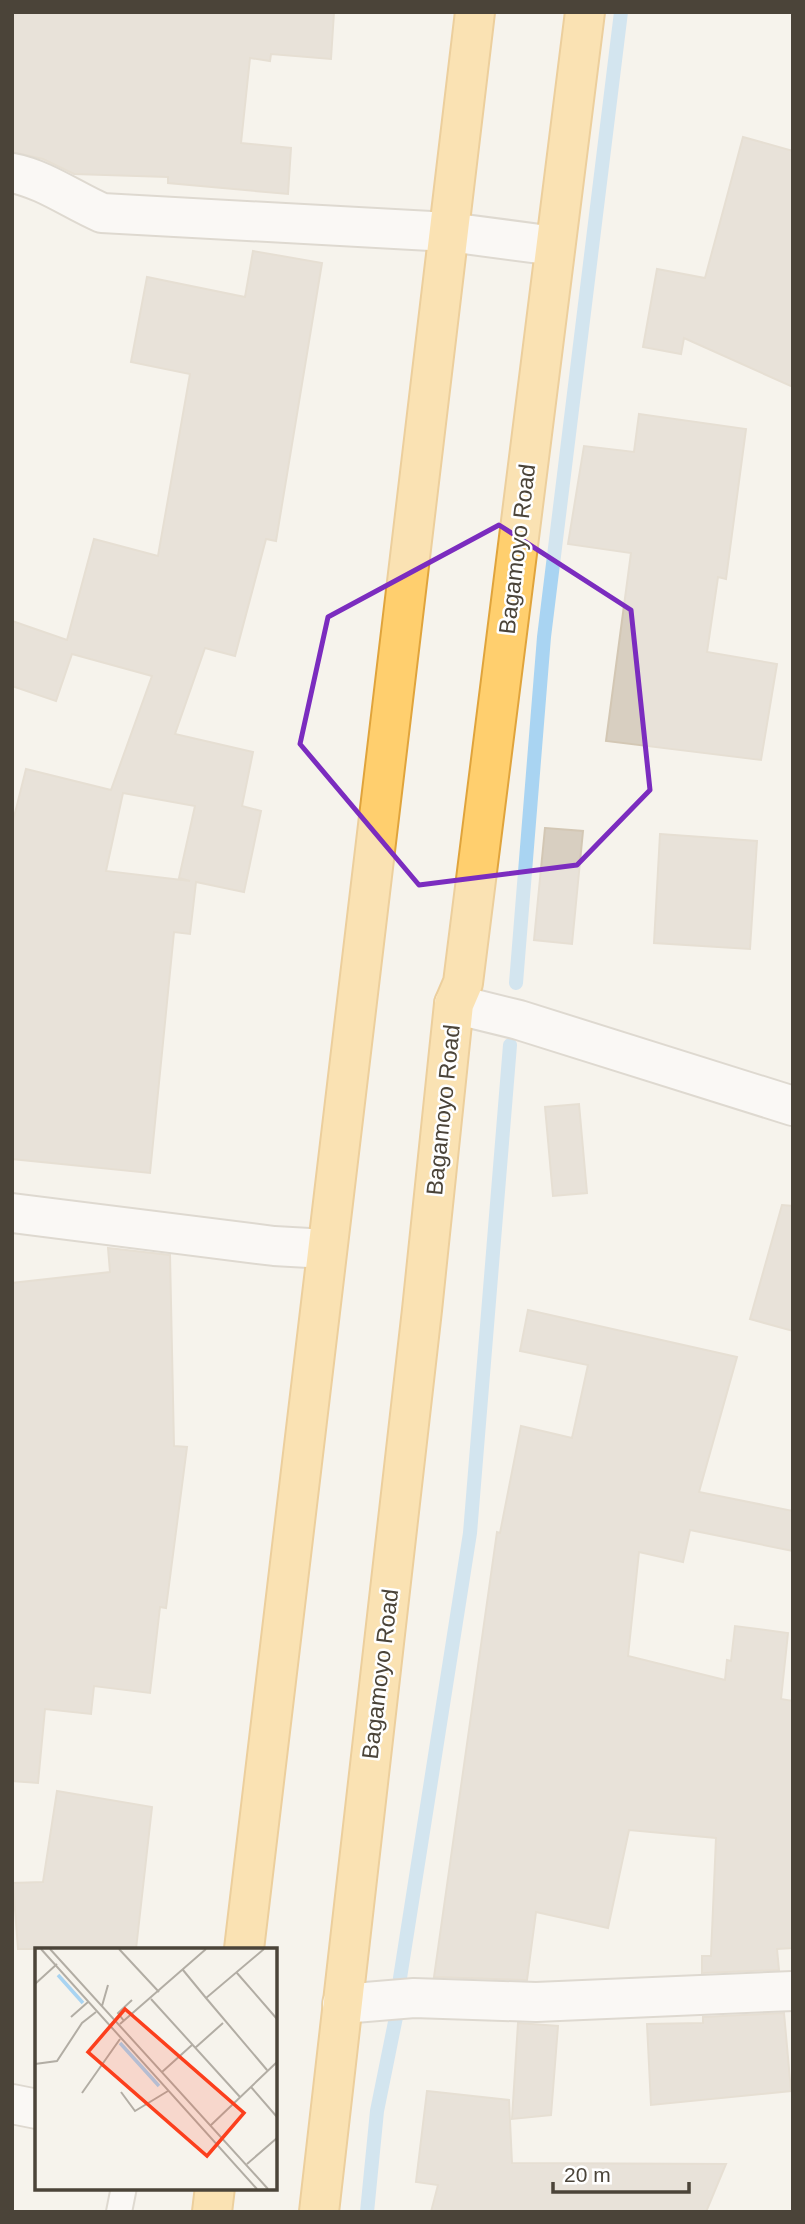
<svg xmlns="http://www.w3.org/2000/svg" width="805" height="2224" viewBox="0 0 805 2224" font-family="Helvetica,sans-serif">
	<style>
		.lines { fill: none; stroke-linecap: round; stroke-linejoin: round }
		.stream { stroke: #a9d4f2; stroke-width: 14 }
		.building { fill: #d8cfc1; stroke: #d3c7b4; stroke-width: 2; fill-rule: evenodd }
		.lane-casing { stroke: #c2bbae; stroke-width: 28 }
		.street-casing { stroke: #c2bbae; stroke-width: 42 }
		.highway-casing { stroke: #e0a43c; stroke-width: 42 }
		.lane { stroke: #fff; stroke-width: 24 }
		.street { stroke: #fff; stroke-width: 38 }
		.highway { stroke: #ffcf6e; stroke-width: 38 }
		.marked { fill: none; stroke: #7b2cbf; stroke-width: 5; stroke-linejoin: round }
		.labels { text-anchor: middle; dominant-baseline: central; stroke-width: 5; stroke-linejoin: round; paint-order: stroke }
		.street-label { font-size: 23px; fill: #4b4439; stroke: #fff }
		.inset-river { fill: none; stroke: #a9d4f2; stroke-width: 3.5 }
		.inset-road { fill: none; stroke: #b2ada4; stroke-width: 2 }
		.view { fill: #fc3f1d; fill-opacity: 0.15; stroke: #fc3f1d; stroke-width: 3.5 }
		.inset-edge { fill: none; stroke: #4b4439; stroke-width: 3.5 }
	</style>
	<rect width="100%" height="100%" fill="#f6f3ec"/>
	<g class="lines">
		<!-- stream -->
		<g class="stream">
			<polyline points="516,983 544,637 621,12"/>
			<polyline points="400,1978 470,1533 510,1045"/>
			<polyline points="367,2212 377,2111 396,2017"/>
		</g>
	</g>
	<!-- building -->
	<g class="building">
		<polygon points="12,12 334,12 331,59 271,54 270,61 250,58 241,143 291,148 288,194 168,183 168,177 74,174 43,159 12,152"/>
		<polygon points="743,137 793,151 793,387 684,338 681,354 643,347 657,269 705,278"/>
		<path d="M 253,251 L 322,263 L 276,541 L 266,539 L 235,656 L 205,648 L 175,734 L 253,752 L 242,806 L 261,811 L 244,892 L 196,882 L 190,934 L 174,932 L 150,1173 L 12,1159 L 12,825 L 26,769 L 111,790 L 152,676 L 72,654 L 56,701 L 12,686 L 12,621 L 67,640 L 94,539 L 158,556 L 190,374 L 131,362 L 147,277 L 245,297 ZM 123,793 L 195,806 L 179,878 L 190,881 L 106,871 Z"/>
		<polygon points="639,414 746,429 726,579 718,577 707,652 777,664 761,760 606,741 631,553 568,544 584,446 634,452"/>
		<polygon points="545,828 583,831 572,944 534,940"/>
		<polygon points="660,834 757,841 750,949 654,943"/>
		<polygon points="579,1104 587,1193 553,1196 545,1107"/>
		<polygon points="782,1205 793,1206 793,1331 750,1319"/>
		<polygon points="108,1248 170,1255 174,1446 187,1447 166,1608 160,1607 150,1693 94,1686 91,1714 45,1709 38,1783 12,1781 12,1283 110,1272"/>
		<polygon points="528,1310 737,1357 699,1492 793,1511 793,1551 690,1530 683,1562 639,1552 628,1656 725,1680 727,1660 731,1661 735,1626 788,1633 781,1699 793,1701 793,1948 777,1949 779,1970 702,1973 702,1956 711,1956 716,1838 629,1830 608,1928 536,1912 527,1980 434,1977 497,1532 500,1533 521,1426 572,1438 588,1365 520,1351"/>
		<polygon points="57,1791 152,1807 136,1949 18,1949 13,1883 43,1882"/>
		<polygon points="784,2013 791,2091 651,2105 647,2024 703,2023 703,2017"/>
		<polygon points="518,2023 558,2026 551,2115 512,2119"/>
		<polygon points="427,2091 509,2100 512,2163 726,2164 706,2212 431,2212 438,2185 416,2182"/>
	</g>
	<g class="lines">
		<defs>
			<polyline id="lane" points="119,2212 124,2187"/>
			<g id="street">
				<path d="M 12,173 C 44,179 72,200 102,213 L 449,232 L 555,246"/>
				<polyline points="454,1004 519,1020 793,1106"/>
				<polyline points="12,1213 274,1246 327,1249"/>
				<polyline points="342,2004 414,1998 536,2002 793,1991"/>
				<polyline points="12,2104 37,2109"/>
			</g>
			<g id="highway">
				<polyline points="244,1949 475,12"/>
				<polyline points="212,2212 215,2187"/>
				<polyline points="319,2212 422,1310 454,1004 463,983 585,12"/>
			</g>
		</defs>
		<!-- lane casing -->
		<use href="#lane" class="lane-casing"/>
		<!-- street casing -->
		<use href="#street" class="street-casing"/>
		<!-- highway casing -->
		<use href="#highway" class="highway-casing"/>
		<!-- lane -->
		<use href="#lane" class="lane"/>
		<!-- street -->
		<use href="#street" class="street"/>
		<!-- highway -->
		<use href="#highway" class="highway"/>
	</g>
	<!-- marked area -->
	<path d="M0 0H805V2224H0ZM 499,525 L 631,610 L 650,790 L 577,865 L 419,885 L 300,744 L 328,617 Z" fill="#f6f3ec" fill-opacity=".55" fill-rule="evenodd"/>
	<path class="marked" d="M 499,525 L 631,610 L 650,790 L 577,865 L 419,885 L 300,744 L 328,617 Z"/>
	<g class="labels">
		<!-- street labels -->
		<g class="street-label">
			<text transform="translate(517 549) rotate(-83)">Bagamoyo Road</text>
			<text transform="translate(443 1110) rotate(-84)">Bagamoyo Road</text>
			<text transform="translate(380 1674) rotate(-83)">Bagamoyo Road</text>
		</g>
	</g>
	<!-- overview -->
	<g transform="translate(35 1948)">
		<rect width="242" height="242" fill="#f6f3ec"/>
		<path class="inset-river" d="M 23,27 L 48,55M 85,95 L 124,138"/>
		<path class="inset-road" d="M 6,1 L 222,241M 15,1 L 233,241M 84,1 L 124,44M 229,1 L 171,50 L 232,122M 148,22 L 171,50M 202,25 L 242,71M 0,36 L 22,16M 116,51 L 205,149M 67,58 L 73,37M 36,69 L 53,54M 89,73 L 83,65 L 97,52M 85,76 L 171,1M 160,100 L 188,75M 0,116 L 22,113 L 47,75 L 61,64M 127,124 L 157,97M 216,139 L 242,169M 86,144 L 100,163 L 133,143M 47,145 L 85,91M 175,178 L 242,114M 212,216 L 242,190"/>
		<path class="view" d="M 90,61 L 209,165 L 172,208 L 53,104 Z"/>
		<rect width="242" height="242" class="inset-edge"/>
	</g>
	<!-- border -->
	<rect width="805" height="2224" fill="none" stroke="#4b4439" stroke-width="28"/>
	<!-- scale -->
	<path d="M553 2182v10h136v-10" fill="none" stroke="#4b4439" stroke-width="3.5"/>
	<text x="564" y="2182" font-size="21" fill="#4b4439" stroke="#ffffff" stroke-width="5" paint-order="stroke">20 m</text>
</svg>
